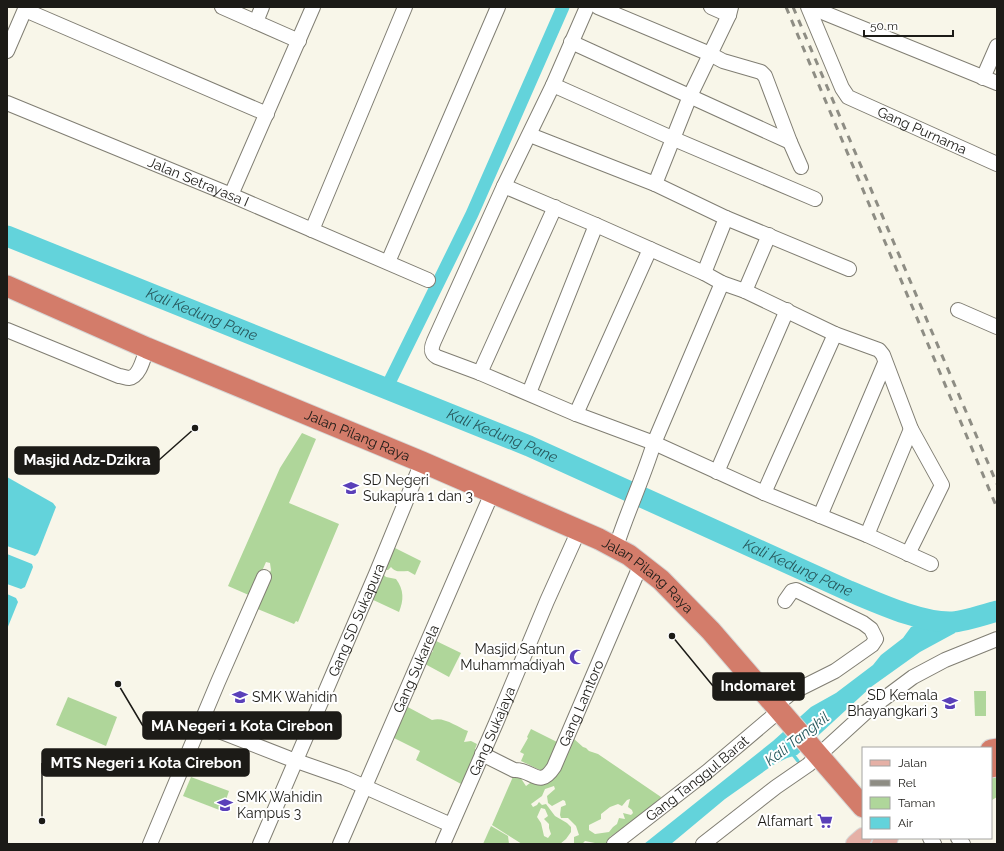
<svg xmlns="http://www.w3.org/2000/svg" width="1004" height="851" viewBox="0 0 1004 851" font-family="Raleway,sans-serif">
	<style>
		.green { fill: #afd69a; fill-rule: evenodd }
		.water { fill: #63d3db }
		.lines { fill: none; stroke-linecap: round; stroke-linejoin: round }
		.stream { stroke: #63d3db; stroke-width: 3.5 }
		.canal { stroke: #63d3db; stroke-width: 13 }
		.river { stroke: #63d3db; stroke-width: 21 }
		.minor-casing { stroke: #807e73; stroke-width: 16 }
		.major-casing { stroke: #d6d6d5; stroke-width: 20 }
		.highway-casing { stroke: #d6d6d5; stroke-width: 23 }
		.minor { stroke: #fff; stroke-width: 14 }
		.major { stroke: #e5b0a6; stroke-width: 18 }
		.highway { stroke: #d37c6a; stroke-width: 21 }
		.rail { stroke: #8e8d84; stroke-width: 3; stroke-dasharray: 7 7; stroke-linecap: butt }
		.labels { text-anchor: middle; dominant-baseline: central; stroke-width: 4; stroke-linejoin: round; paint-order: stroke }
		.street-label { font-size: 14px; fill: #1c1b17; stroke: #fff }
		.poi-label { font-size: 14px; fill: #1c1b17; stroke: #fff; text-anchor: start }
		.water-label { font-size: 15px; font-style: italic; fill: #28595d; stroke: #fff }
		.leader { fill: none; stroke: #1c1b17; stroke-width: 1.5 }
		.callout-dot { fill: #1c1b17; stroke: #fff; stroke-width: 1.5 }
		.callout { fill: #1c1b17; stroke: #1c1b17; stroke-width: 1.5 }
		.callout-label { font-size: 15px; text-anchor: middle; font-weight: bold; fill: #fff }
	</style>
	<rect width="100%" height="100%" fill="#f8f6e9"/>
	<!-- green -->
	<g class="green">
		<polygon points="302,433 316,439 289,503 339,524 298,622 296,621 294,624 253,607 271,570 270,563 266,562 251,596 228,586 280,468"/>
		<path d="M 391,546 L 421,561 L 415,575 L 408,571 C 401,571 396,573 391,567 L 388,570 L 384,570 L 383,574 L 386,577 L 396,579 C 404,590 404,600 399,612 L 369,598 Z"/>
		<polygon points="432,639 461,653 449,677 425,664 429,656 433,651"/>
		<polygon points="974,691 986,691 986,716 975,716"/>
		<polygon points="68,697 117,717 106,746 56,725"/>
		<path d="M 404,705 L 432,720 C 444,716 457,727 468,731 L 464,742 L 471,741 L 477,744 L 475,749 L 478,751 L 463,785 L 416,760 L 420,751 L 390,736 Z"/>
		<polygon points="531,729 561,744 553,762 542,771 521,761 524,754 520,752 528,738 527,737"/>
		<path d="M 573,738 L 583,747 L 586,748 L 589,751 L 598,754 L 661,797 L 660,801 L 610,837 L 608,844 L 600,844 L 585,841 L 582,844 L 574,844 L 574,837 L 579,835 L 576,826 L 568,818 L 561,818 L 560,815 L 561,807 L 566,805 L 565,801 L 563,800 L 552,806 L 548,803 L 547,796 L 555,789 L 554,786 L 545,789 L 542,796 L 531,804 L 533,807 L 537,805 L 539,802 L 542,805 L 546,804 L 555,816 L 567,823 L 571,827 L 571,832 L 566,839 L 560,844 L 522,844 L 492,825 L 515,772 L 520,777 L 526,786 L 534,780 ZM 630,799 L 628,807 L 632,810 L 633,813 L 631,815 L 623,813 L 625,819 L 619,818 L 617,824 L 613,827 L 609,832 L 595,834 L 589,830 L 589,825 L 601,819 L 601,814 L 610,807 L 618,804 L 622,806 L 627,800 ZM 541,808 L 545,809 L 548,816 L 544,819 L 549,824 L 549,828 L 551,834 L 548,838 L 544,836 L 541,823 L 537,817 Z"/>
		<polygon points="997,774 997,797 992,800 991,777"/>
		<polygon points="191,777 229,791 222,811 183,796"/>
		<polygon points="491,826 508,836 509,844 483,844"/>
	</g>
	<!-- water -->
	<g class="water">
		<polygon points="7,477 53,503 56,507 38,553 35,556 7,546"/>
		<polygon points="7,554 32,564 33,567 25,587 21,589 7,584"/>
		<polygon points="7,594 16,598 18,602 7,629"/>
		<polygon points="941,616 958,617 955,633 920,652 871,687 797,755 787,758 773,765 725,799 671,844 644,844 773,741 811,707 836,693 873,665 881,655 903,638 911,627"/>
	</g>
	<g class="lines">
		<!-- stream -->
		<polyline class="stream" points="791,752 798,761"/>
		<!-- canal -->
		<polyline class="canal" points="386,389 472,214 563,7"/>
		<!-- river -->
		<path class="river" id="s1" d="M 7,236 L 529,446 L 849,591 C 878,603 921,623 952,622 C 962,622 987,614 997,611"/>
		<defs>
			<g id="minor">
				<polyline points="222,7 299,41"/>
				<path d="M 587,7 L 553,85 L 504,186 L 434,341 C 431,348 430,353 437,357 L 480,373 L 576,414 L 654,443 L 764,493 L 867,535 L 931,564"/>
				<polyline points="598,7 710,54 723,61 761,72 765,76 790,142 801,167"/>
				<polyline points="711,7 729,15"/>
				<path id="s2" d="M 808,7 L 842,88 L 848,97 L 997,164"/>
				<polyline points="810,7 997,83"/>
				<polyline points="25,10 267,114"/>
				<polyline points="256,22 262,7"/>
				<polyline points="571,42 790,142"/>
				<polyline points="7,51 26,7"/>
				<polyline points="983,78 997,46"/>
				<polyline points="553,85 674,139 815,199"/>
				<path id="s3" d="M 7,103 L 231,195 L 428,280"/>
				<polyline points="530,135 655,184 726,218 849,269"/>
				<polyline points="655,184 690,96 729,15 731,7"/>
				<polyline points="504,186 596,225 704,273 722,283 745,291 835,334 879,350 883,355 911,429 942,485 908,554"/>
				<polyline points="231,195 313,7"/>
				<polyline points="312,230 405,7"/>
				<polyline points="388,262 498,7"/>
				<polyline points="704,273 726,218"/>
				<polyline points="745,291 769,235"/>
				<polyline points="958,310 997,327"/>
				<path d="M 7,330 L 119,376 C 122,376 126,378 129,378 C 140,377 144,356 147,348"/>
				<polyline points="480,373 555,207"/>
				<polyline points="529,393 596,225"/>
				<polyline points="576,414 650,249"/>
				<polyline points="717,472 787,310"/>
				<polyline points="764,493 835,334"/>
				<polyline points="820,516 885,363"/>
				<polyline points="867,535 911,429"/>
				<path d="M 616,547 C 627,512 643,479 654,443 L 722,283"/>
				<polyline points="775,706 791,693 835,671 872,645 876,639 871,629 863,623 796,590 792,591 785,601"/>
				<polyline points="201,724 288,758 345,778 451,825"/>
				<path id="s4" d="M 482,754 L 514,770 C 533,769 539,790 554,767 L 641,564"/>
				<polyline points="930,838 934,844"/>
				<polyline points="958,838 963,844"/>
				<polyline points="150,844 218,682 264,577"/>
				<path id="s5" d="M 260,844 L 376,574 L 422,462"/>
				<path id="s6" d="M 340,844 L 492,493"/>
				<path id="s7" d="M 443,844 L 496,723 L 547,601 L 579,530"/>
				<path id="s8" d="M 614,844 L 708,771 L 779,711"/>
				<polyline points="703,844 776,787 808,765 866,712 913,677 945,660 997,639"/>
			</g>
			<g id="major">
				<polyline points="855,844 863,837"/>
				<polyline points="881,844 889,838"/>
			</g>
			<g id="highway">
				<path id="s9" d="M 7,286 L 147,348 L 422,462 L 599,539 L 629,555 L 661,580 L 711,631 L 863,807"/>
				<polyline points="991,750 997,749"/>
				<polyline points="991,767 997,766"/>
			</g>
		</defs>
		<!-- minor casing -->
		<use href="#minor" class="minor-casing"/>
		<!-- major casing -->
		<use href="#major" class="major-casing"/>
		<!-- highway casing -->
		<use href="#highway" class="highway-casing"/>
		<!-- minor -->
		<use href="#minor" class="minor"/>
		<!-- major -->
		<use href="#major" class="major"/>
		<!-- highway -->
		<use href="#highway" class="highway"/>
		<!-- rail -->
		<g class="rail">
			<polyline points="786,7 997,508"/>
			<polyline points="793,7 997,484"/>
		</g>
	</g>
	<!-- icons -->
	<defs>
		<symbol id="school-bare" viewBox="-9 -9 18 18"><path d="M0-5L7-2L0 1L-7-2ZM-4 1L0 2.5L4 1V4Q0 6-4 4Z" fill="#5a40b9" stroke="#fff" stroke-width="2.5" paint-order="stroke"/></symbol>
		<symbol id="mosque-bare" viewBox="-9 -9 18 18"><path d="M3.5-4.9A6 6 0 1 0 3.5 4.9A5 5 0 1 1 3.5-4.9Z" fill="#5a40b9" stroke="#fff" stroke-width="2.5" paint-order="stroke"/></symbol>
		<symbol id="supermarket-bare" viewBox="-9 -9 18 18"><path d="M-6-5.5h2.5l.6 2H6L4.5 2H-2.5L-4.4-4H-6ZM-1.5 3.2a1.3 1.3 0 1 0 .1 0ZM3 3.2a1.3 1.3 0 1 0 .1 0Z" fill="#5a40b9" stroke="#fff" stroke-width="2.5" paint-order="stroke"/></symbol>
	</defs>
	<g fill-rule="evenodd">
		<use href="#school-bare" x="340" y="477" width="22" height="22"/>
		<use href="#mosque-bare" x="566" y="646" width="22" height="22"/>
		<use href="#school-bare" x="229" y="686" width="22" height="22"/>
		<use href="#school-bare" x="939" y="692" width="22" height="22"/>
		<use href="#school-bare" x="214" y="794" width="22" height="22"/>
		<use href="#supermarket-bare" x="814" y="810" width="22" height="22"/>
	</g>
	<g class="labels">
		<!-- street labels -->
		<g class="street-label">
			<text stroke="none"><textPath href="#s2" startOffset="180">Gang Purnama</textPath></text>
			<text stroke="none"><textPath href="#s3" startOffset="207">Jalan Setrayasa I</textPath></text>
			<text stroke="none"><textPath href="#s9" startOffset="381">Jalan Pilang Raya</textPath></text>
			<text stroke="none"><textPath href="#s9" startOffset="705">Jalan Pilang Raya</textPath></text>
			<text stroke="none"><textPath href="#s5" startOffset="244">Gang SD Sukapura</textPath></text>
			<text stroke="none"><textPath href="#s6" startOffset="191">Gang Sukarela</textPath></text>
			<text stroke="none"><textPath href="#s4" startOffset="151">Gang Lamtoro</textPath></text>
			<text stroke="none"><textPath href="#s7" startOffset="123">Gang Sukajaya</textPath></text>
			<text stroke="none"><textPath href="#s8" startOffset="106">Gang Tanggul Barat</textPath></text>
		</g>
		<!-- poi labels -->
		<g class="poi-label">
			<text x="363" y="480">SD Negeri<tspan x="363" dy="16">Sukapura 1 dan 3</tspan></text>
			<text x="565" y="649" text-anchor="end">Masjid Santun<tspan x="565" dy="16">Muhammadiyah</tspan></text>
			<text x="938" y="695" text-anchor="end">SD Kemala<tspan x="938" dy="16">Bhayangkari 3</tspan></text>
			<text x="252" y="697">SMK Wahidin</text>
			<text x="237" y="797">SMK Wahidin<tspan x="237" dy="16">Kampus 3</tspan></text>
			<text x="813" y="821" text-anchor="end">Alfamart</text>
		</g>
		<!-- water labels -->
		<g class="water-label">
			<text stroke="none"><textPath href="#s1" startOffset="210">Kali Kedung Pane</textPath></text>
			<text stroke="none"><textPath href="#s1" startOffset="534">Kali Kedung Pane</textPath></text>
			<text stroke="none"><textPath href="#s1" startOffset="858">Kali Kedung Pane</textPath></text>
			<text transform="translate(797 739) rotate(-38)">Kali Tangkil</text>
		</g>
	</g>
	<!-- callouts -->
	<path class="leader" d="M195 428L159 460M672 636L713 686M118 684L143 726M42 821L42 763"/>
	<g class="callout-dot">
		<circle cx="195" cy="428" r="4"/>
		<circle cx="672" cy="636" r="4"/>
		<circle cx="118" cy="684" r="4"/>
		<circle cx="42" cy="821" r="4"/>
	</g>
	<g class="callout">
		<rect x="15" y="447" width="144" height="27" rx="4"/>
		<rect x="713" y="673" width="91" height="27" rx="4"/>
		<rect x="143" y="712" width="198" height="27" rx="4"/>
		<rect x="42" y="749" width="207" height="27" rx="4"/>
	</g>
	<g class="callout-label">
		<text x="87" y="465">Masjid Adz-Dzikra</text>
		<text x="758" y="691">Indomaret</text>
		<text x="242" y="731">MA Negeri 1 Kota Cirebon</text>
		<text x="146" y="768">MTS Negeri 1 Kota Cirebon</text>
	</g>
	<!-- border -->
	<rect width="1004" height="851" fill="none" stroke="#1c1b17" stroke-width="16"/>
	<!-- legend -->
	<rect x="862" y="747" width="130" height="92" fill="#ffffff" stroke="#a4a4a2"/>
	<rect x="870" y="760" width="20" height="6" fill="#e5b0a6" stroke="#a4a4a2"/>
	<text x="898" y="767" font-size="12" fill="#1c1b17">Jalan</text>
	<rect x="870" y="780" width="20" height="6" fill="#8e8d84" stroke="#a4a4a2"/>
	<text x="898" y="787" font-size="12" fill="#1c1b17">Rel</text>
	<rect x="870" y="797" width="20" height="12" fill="#afd69a" stroke="#a4a4a2"/>
	<text x="898" y="807" font-size="12" fill="#1c1b17">Taman</text>
	<rect x="870" y="817" width="20" height="12" fill="#63d3db" stroke="#a4a4a2"/>
	<text x="898" y="827" font-size="12" fill="#1c1b17">Air</text>
	<!-- scale -->
	<path d="M864 30v6h89v-6" fill="none" stroke="#1c1b17" stroke-width="2"/>
	<text x="870" y="30" font-size="12" fill="#1c1b17" stroke="#ffffff" stroke-width="3" paint-order="stroke">50 m</text>
</svg>
